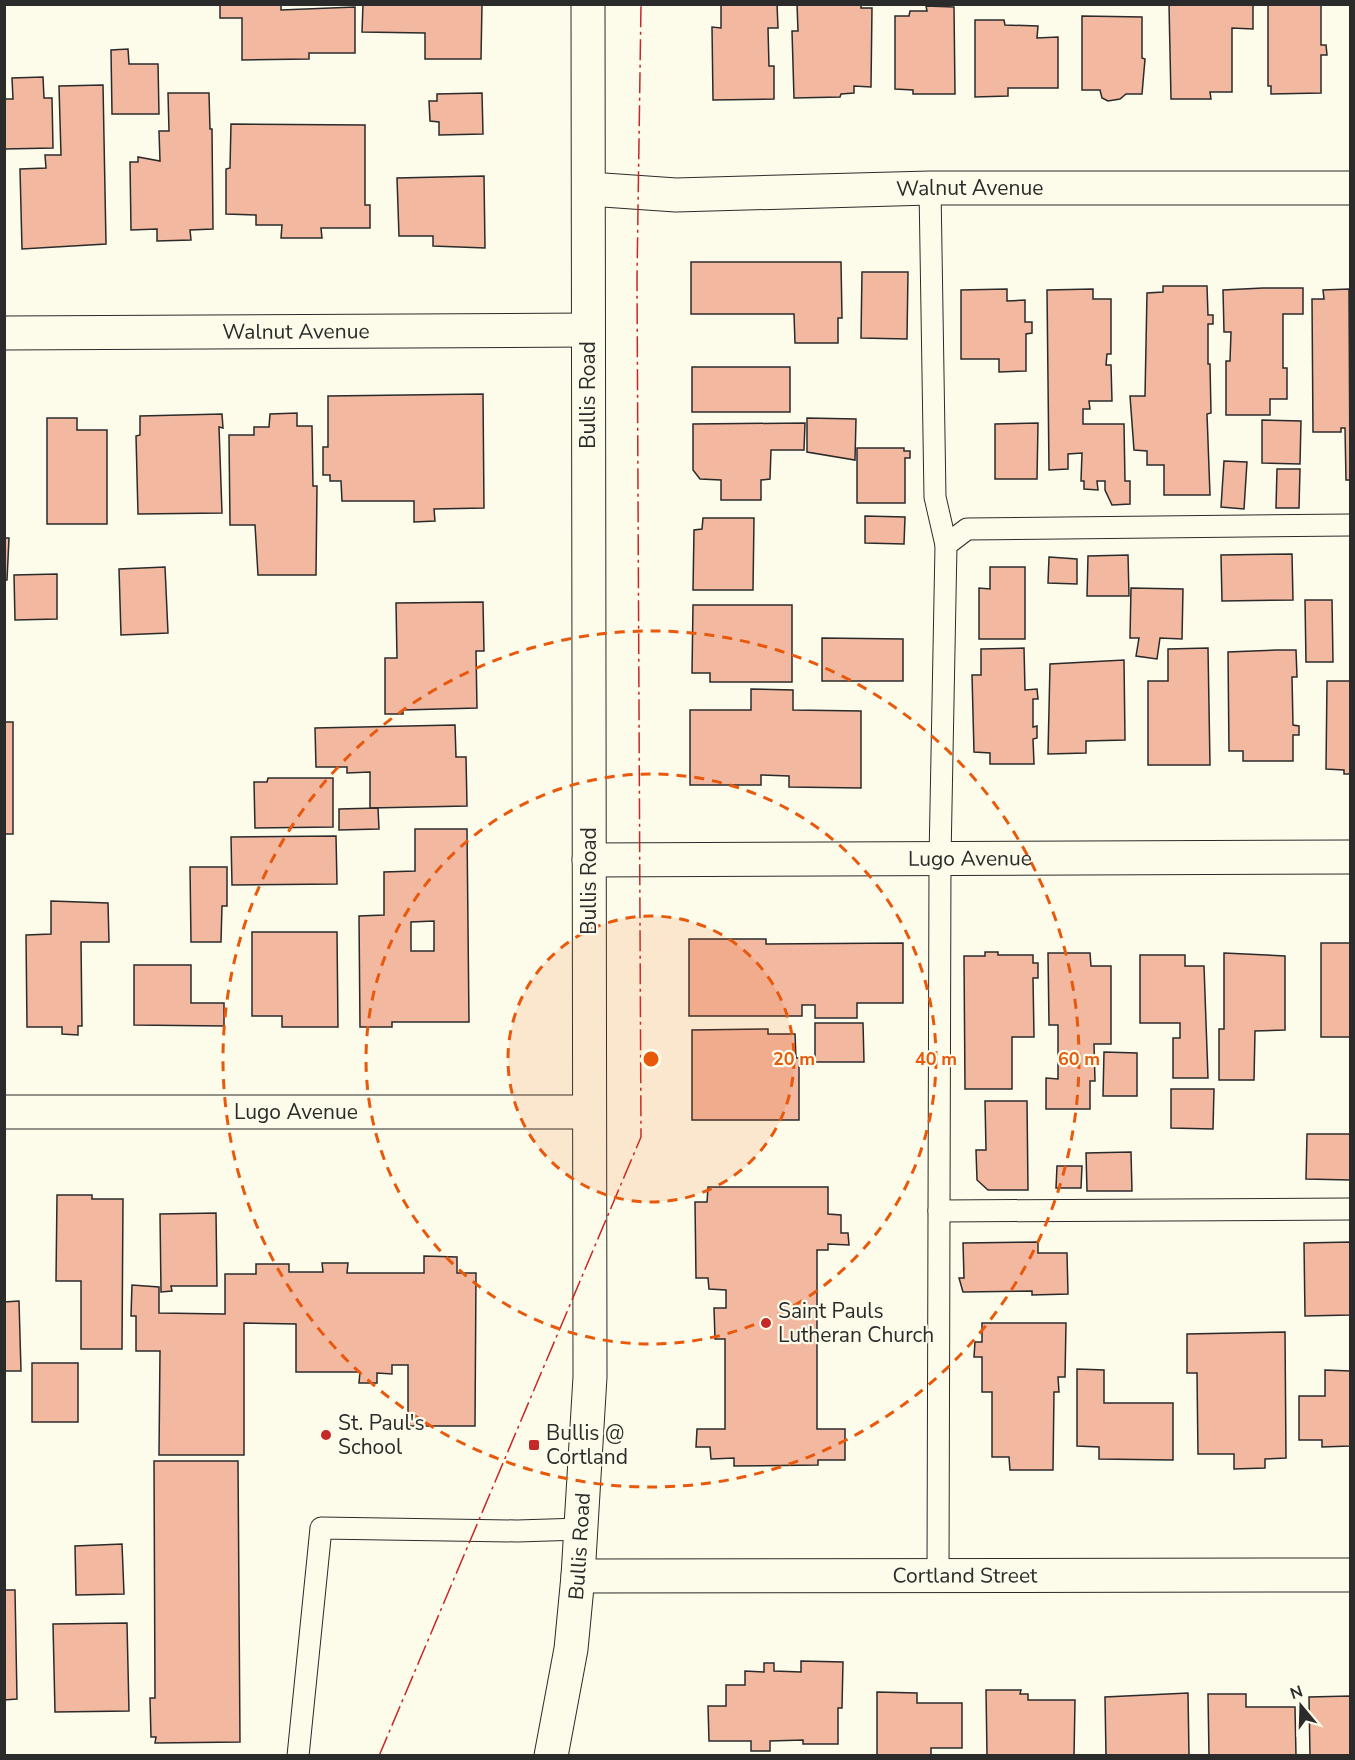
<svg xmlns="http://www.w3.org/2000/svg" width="1355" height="1760" viewBox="0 0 1355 1760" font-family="'Nunito Sans',sans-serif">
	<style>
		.building { fill: #f2b8a0; stroke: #2b2b2b; stroke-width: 1.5; fill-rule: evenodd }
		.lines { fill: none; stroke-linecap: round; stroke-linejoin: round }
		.lane-casing { stroke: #2b2b2b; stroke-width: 23 }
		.street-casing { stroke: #2b2b2b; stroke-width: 35 }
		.secondary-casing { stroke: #2b2b2b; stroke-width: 35 }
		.lane { stroke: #fdfbea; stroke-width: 21 }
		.street { stroke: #fdfbea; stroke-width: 33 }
		.secondary { stroke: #fdfbea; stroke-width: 33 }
		.power { stroke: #c62828; stroke-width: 1.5; stroke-dasharray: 21 4.5 3 4.5; stroke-linecap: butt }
		.ring { fill: none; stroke: #e8590c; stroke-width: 3; stroke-dasharray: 10 8 }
		.poi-dot { fill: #c62828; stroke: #fdfbea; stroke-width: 2 }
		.labels { text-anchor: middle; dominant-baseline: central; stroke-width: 4.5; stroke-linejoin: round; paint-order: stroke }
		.street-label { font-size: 21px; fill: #2b2b2b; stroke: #fdfbea }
		.poi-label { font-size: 21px; fill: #2b2b2b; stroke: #fdfbea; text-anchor: start }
		.centre { fill: #e8590c; stroke: #fdfbea; stroke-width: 3 }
		.ring-label { font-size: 18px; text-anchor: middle; font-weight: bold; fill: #e8590c; stroke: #fdfbea; stroke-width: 4.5; stroke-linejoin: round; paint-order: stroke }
	</style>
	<rect width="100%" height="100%" fill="#fdfbea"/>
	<!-- building -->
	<g class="building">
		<polygon points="220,4 281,4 281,10 355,7 355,53 309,53 309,59 242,60 242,18 220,18"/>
		<polygon points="363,4 482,4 481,59 425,59 425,33 362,32"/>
		<polygon points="721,4 777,4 778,28 768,28 769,66 774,66 774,99 713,100 712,27 721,28"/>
		<polygon points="797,4 861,4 861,8 872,8 871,87 854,86 854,93 841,94 840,97 794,98 792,31 798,31"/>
		<polygon points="1169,4 1253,4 1253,29 1232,28 1232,92 1210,92 1211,99 1171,99"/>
		<polygon points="1321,4 1321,45 1326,45 1327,55 1321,55 1321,93 1271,94 1271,86 1268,86 1268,5"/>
		<polygon points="926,6 954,7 955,94 913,94 913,90 895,89 895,16 909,16 910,11 927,11"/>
		<polygon points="1082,16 1142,17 1142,58 1145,59 1142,94 1126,94 1120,99 1108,101 1102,98 1100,90 1082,90"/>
		<polygon points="975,20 1004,20 1005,25 1038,26 1037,38 1058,37 1058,88 1008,88 1008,96 975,97"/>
		<polygon points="128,49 129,64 158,64 159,114 112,114 111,50"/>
		<polygon points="43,77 44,98 52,98 53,148 4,149 4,99 13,99 12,78"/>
		<polygon points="103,85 106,244 22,249 20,169 46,168 45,155 61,155 59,86"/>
		<polygon points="168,93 209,93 210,129 212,129 213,229 190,230 191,240 157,241 157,229 131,230 130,162 138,162 138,157 160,161 159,131 169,131"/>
		<polygon points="482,93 483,134 439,135 439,122 430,121 429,101 437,101 437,94"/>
		<polygon points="231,124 365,125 365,205 370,205 370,228 321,228 322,238 281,238 282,225 256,225 256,215 226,214 226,169 230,168"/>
		<polygon points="484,176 485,248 433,246 433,236 399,236 397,178"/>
		<polygon points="691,262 841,262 842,318 838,318 838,343 795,343 794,314 691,314"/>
		<polygon points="862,272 908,272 907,339 861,338"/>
		<polygon points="1163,286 1207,286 1208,315 1213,315 1213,324 1208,324 1208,364 1210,364 1211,413 1207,414 1210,495 1164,495 1164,465 1147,465 1147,451 1134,450 1130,396 1145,396 1147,293 1163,292"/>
		<polygon points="1263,288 1303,288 1303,314 1283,314 1283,368 1287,368 1287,399 1270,399 1270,415 1226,415 1226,361 1230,361 1231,332 1224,332 1223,290"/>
		<polygon points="1007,289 1007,301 1025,300 1025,322 1032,322 1032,333 1026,334 1026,371 999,372 999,359 961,359 961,290"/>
		<polygon points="1093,289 1093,299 1111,299 1111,354 1107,354 1106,365 1111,365 1112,401 1089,401 1090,409 1083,409 1083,424 1124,424 1125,481 1130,481 1130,504 1112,505 1105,490 1105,481 1097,481 1098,490 1084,489 1084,481 1081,481 1082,453 1068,454 1068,469 1049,470 1047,290"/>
		<polygon points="1349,289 1350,480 1346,480 1345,428 1341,428 1341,432 1313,432 1312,299 1324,299 1323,290"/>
		<rect x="692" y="367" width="98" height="45"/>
		<polygon points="483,394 484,508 434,509 435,521 414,522 414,501 342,501 341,481 330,481 330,475 323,475 323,447 328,447 328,396"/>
		<polygon points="297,413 297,426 312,426 313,486 317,486 316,575 258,575 255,525 230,525 229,435 254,435 254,427 269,427 270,414"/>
		<polygon points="222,414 223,428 219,427 222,513 138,514 136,436 140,435 140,416"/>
		<polygon points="47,418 77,418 77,430 107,430 107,524 47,524"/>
		<polygon points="807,418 856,419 855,460 807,452"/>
		<polygon points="1262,420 1301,421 1300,464 1262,463"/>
		<polygon points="805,423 804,450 771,450 770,479 761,480 761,500 721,500 721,480 700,479 693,470 693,424"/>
		<polygon points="1038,423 1037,479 995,479 995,424"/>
		<polygon points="857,448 904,448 904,451 910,451 910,458 905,458 905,503 857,503"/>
		<polygon points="1224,461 1247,462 1244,509 1221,507"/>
		<polygon points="1277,469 1300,469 1299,508 1276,508"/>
		<polygon points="865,516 905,517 904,544 865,543"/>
		<polygon points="703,518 754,518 753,590 693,590 694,530 702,529"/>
		<polygon points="4,538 9,538 7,580 4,580"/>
		<polygon points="1292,554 1293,600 1222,601 1221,555"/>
		<polygon points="1128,555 1129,596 1087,596 1088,556"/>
		<polygon points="1049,557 1077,559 1077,584 1048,583"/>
		<polygon points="165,567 168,633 121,635 119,569"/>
		<polygon points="990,567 1025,567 1025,639 979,639 979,588 990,589"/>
		<polygon points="57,574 57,619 15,620 14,575"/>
		<polygon points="1131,588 1183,589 1182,639 1160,638 1157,659 1136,656 1139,638 1130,638"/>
		<polygon points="1305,600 1332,600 1333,662 1306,662"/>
		<polygon points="483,602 484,651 476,651 477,708 403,710 403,714 385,714 385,658 397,658 396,603"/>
		<polygon points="693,605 792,605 792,682 710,682 710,673 692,673"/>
		<polygon points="822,638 903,639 903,681 822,681"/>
		<polygon points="1024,648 1025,690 1037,689 1038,699 1033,699 1033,727 1037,726 1037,738 1033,739 1034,764 990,764 990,753 974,752 972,675 981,675 981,649"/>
		<polygon points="1208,648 1210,765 1148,765 1148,681 1168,681 1168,649"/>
		<polygon points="1276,650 1296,650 1297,677 1292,677 1293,725 1299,726 1299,735 1293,735 1293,761 1243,761 1243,751 1229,751 1228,652"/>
		<polygon points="1124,660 1125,740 1086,741 1086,753 1048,754 1050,664"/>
		<polygon points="1327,681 1350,681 1350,774 1344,774 1344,770 1326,769"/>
		<polygon points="751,689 793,690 793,710 861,711 861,788 789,787 789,776 761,775 761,785 690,785 690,710 751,710"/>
		<rect x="4" y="722" width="9" height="112"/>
		<polygon points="455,725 456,757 466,757 467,806 370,808 370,772 347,773 347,767 316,767 315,728"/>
		<polygon points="268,778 333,778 333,827 255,828 254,782 267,782"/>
		<polygon points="378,808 379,829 339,830 339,809"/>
		<path d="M 415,829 L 467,829 L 469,1022 L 392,1022 L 392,1027 L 360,1027 L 359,916 L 384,915 L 384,872 L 415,871 ZM 434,921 L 434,951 L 411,951 L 411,922 Z"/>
		<polygon points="336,836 337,884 232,885 231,837"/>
		<polygon points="190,867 227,867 227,906 222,906 221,942 191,942"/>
		<polygon points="51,901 108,903 109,942 81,942 82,1026 78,1026 78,1035 62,1034 62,1027 27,1027 26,935 51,934"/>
		<polygon points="252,932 337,932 338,1027 282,1027 282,1016 252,1016"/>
		<polygon points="689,939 766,939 766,944 903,943 903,1003 857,1003 857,1018 815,1018 815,1005 802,1005 802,1016 689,1016"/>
		<rect x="1321" y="943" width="29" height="94"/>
		<polygon points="985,952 998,952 998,955 1033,955 1033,963 1038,963 1038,978 1033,978 1034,1037 1012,1037 1012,1089 965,1089 964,956 985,956"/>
		<polygon points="1048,953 1090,953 1091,966 1111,966 1111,1044 1094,1044 1095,1081 1090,1081 1090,1109 1046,1109 1046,1078 1058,1079 1058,1025 1049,1025"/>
		<polygon points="1224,953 1285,956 1285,1030 1255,1031 1254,1080 1219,1080 1219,1029 1224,1029"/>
		<polygon points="1140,955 1185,955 1185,966 1204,966 1208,1078 1173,1078 1173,1038 1180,1038 1180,1023 1140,1023"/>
		<polygon points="134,965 191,965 191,1003 224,1003 224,1026 134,1025"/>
		<polygon points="815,1023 863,1023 864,1062 815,1062"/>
		<polygon points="768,1029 768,1034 795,1034 796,1058 799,1058 799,1120 692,1120 692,1030"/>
		<polygon points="1104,1052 1137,1053 1137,1096 1103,1096"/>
		<polygon points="1171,1089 1214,1089 1213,1129 1171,1128"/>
		<polygon points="985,1101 1027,1101 1028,1190 988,1190 977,1180 976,1150 986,1150"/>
		<polygon points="1307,1134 1350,1134 1350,1180 1306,1179"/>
		<polygon points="1131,1152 1132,1191 1087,1191 1086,1153"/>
		<polygon points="1057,1166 1082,1166 1081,1188 1056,1188"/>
		<polygon points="708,1187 828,1187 828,1214 841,1215 841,1233 848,1233 849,1245 828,1244 828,1250 817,1250 817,1429 845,1429 845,1460 818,1460 818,1465 734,1466 734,1458 711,1459 710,1447 696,1447 697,1429 725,1429 725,1339 715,1339 714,1308 726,1308 726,1290 709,1289 708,1278 696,1278 695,1202 707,1202"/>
		<polygon points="57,1195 92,1195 92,1199 123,1199 122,1349 81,1349 81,1281 56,1281"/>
		<polygon points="216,1213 217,1286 171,1286 172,1291 161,1292 160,1214"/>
		<polygon points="1038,1242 1038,1253 1067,1253 1068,1294 1032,1295 1032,1291 963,1292 959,1278 964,1278 963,1243"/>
		<polygon points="1350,1242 1350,1315 1305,1316 1304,1243"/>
		<polygon points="424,1256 457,1257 457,1273 476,1273 475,1426 408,1426 408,1365 392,1365 392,1374 377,1373 377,1383 359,1383 360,1372 296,1372 296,1324 244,1323 244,1455 159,1455 160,1351 136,1351 136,1316 131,1316 132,1285 159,1287 159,1313 225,1314 225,1274 256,1274 256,1264 289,1264 289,1272 323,1272 322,1263 348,1263 347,1273 424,1273"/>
		<polygon points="19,1301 21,1371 4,1371 4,1302"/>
		<polygon points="982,1323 1066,1323 1065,1377 1058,1377 1059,1392 1054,1392 1053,1470 1010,1470 1009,1457 992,1457 992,1392 982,1392 982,1357 974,1357 975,1342 982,1342"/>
		<polygon points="1285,1332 1286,1458 1265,1459 1265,1468 1234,1469 1234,1454 1198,1454 1197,1373 1187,1373 1187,1334"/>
		<rect x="32" y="1363" width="46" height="59"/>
		<polygon points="1077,1369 1104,1370 1104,1403 1173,1403 1173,1460 1099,1459 1099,1447 1077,1446"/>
		<polygon points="1325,1370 1350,1371 1350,1446 1322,1447 1322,1440 1299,1440 1299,1396 1325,1396"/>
		<polygon points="154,1461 238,1461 240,1742 155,1743 156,1737 151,1737 150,1698 155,1698"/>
		<polygon points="122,1544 124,1594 76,1595 75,1546"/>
		<polygon points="4,1590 15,1590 17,1699 4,1700"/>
		<polygon points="127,1623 129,1711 55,1712 53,1624"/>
		<polygon points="801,1661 843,1662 842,1708 838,1708 838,1744 803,1744 803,1740 770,1741 770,1751 751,1751 751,1741 709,1741 708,1706 726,1706 726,1685 745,1685 745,1671 764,1672 764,1663 774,1663 774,1671 801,1672"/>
		<polygon points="986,1690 1021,1690 1020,1694 1028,1694 1028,1700 1075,1700 1074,1756 987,1756"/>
		<polygon points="877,1692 917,1693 917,1703 962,1703 962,1748 931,1748 931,1756 877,1756"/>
		<polygon points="1188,1693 1189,1756 1106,1756 1105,1697"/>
		<polygon points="1208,1694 1246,1694 1246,1707 1295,1707 1296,1756 1209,1756"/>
		<polygon points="1350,1696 1350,1756 1310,1756 1309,1697"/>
	</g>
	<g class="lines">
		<defs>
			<g id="lane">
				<polyline points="930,188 935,497 946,545"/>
				<polyline points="939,1211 1350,1209"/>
				<polyline points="938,1576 940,859 946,545 967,529 1350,525"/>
				<polyline points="298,1756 321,1528 517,1531 581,1529"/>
			</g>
			<g id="street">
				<path id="s1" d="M 589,189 L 676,195 L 930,188 L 1350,188"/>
				<path id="s2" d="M 4,333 L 588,330"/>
				<path id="s3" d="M 589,860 L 1350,857"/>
				<path id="s4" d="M 4,1112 L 589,1112"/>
			</g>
			<g id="secondary">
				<path id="s5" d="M 578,1576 L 1350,1575"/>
				<path id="s6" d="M 551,1756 L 571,1649 L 578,1576 L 590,1377 L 588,4"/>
			</g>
		</defs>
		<!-- lane casing -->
		<use href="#lane" class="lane-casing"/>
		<!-- street casing -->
		<use href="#street" class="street-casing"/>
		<!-- secondary casing -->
		<use href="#secondary" class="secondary-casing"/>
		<!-- lane -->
		<use href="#lane" class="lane"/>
		<!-- street -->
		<use href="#street" class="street"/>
		<!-- secondary -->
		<use href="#secondary" class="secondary"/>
		<!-- power -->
		<polyline class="power" points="379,1756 641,1137 637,278 641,4"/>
	</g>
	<!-- distance rings -->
	<circle cx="651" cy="1059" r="143" fill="#e8590c" fill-opacity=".12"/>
	<g class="ring">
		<circle cx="651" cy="1059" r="143"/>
		<circle cx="651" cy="1059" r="285"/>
		<circle cx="651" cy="1059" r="428"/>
	</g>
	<!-- markers -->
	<g class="poi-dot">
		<circle cx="766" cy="1323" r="6"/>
		<circle cx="326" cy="1435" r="6"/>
		<rect x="528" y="1439" width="12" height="12" rx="3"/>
	</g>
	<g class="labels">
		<!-- street labels -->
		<g class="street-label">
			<text stroke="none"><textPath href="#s1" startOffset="381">Walnut Avenue</textPath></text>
			<text stroke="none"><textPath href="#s2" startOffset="292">Walnut Avenue</textPath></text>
			<text transform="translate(588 395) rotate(-90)">Bullis Road</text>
			<text stroke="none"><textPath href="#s3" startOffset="381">Lugo Avenue</textPath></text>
			<text transform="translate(589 881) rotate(-90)">Bullis Road</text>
			<text stroke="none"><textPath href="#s4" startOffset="292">Lugo Avenue</textPath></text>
			<text stroke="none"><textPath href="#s6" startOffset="212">Bullis Road</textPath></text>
			<text stroke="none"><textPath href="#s5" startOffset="387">Cortland Street</textPath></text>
		</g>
		<!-- poi labels -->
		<g class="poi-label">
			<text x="778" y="1311">Saint Pauls<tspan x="778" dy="24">Lutheran Church</tspan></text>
			<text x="338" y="1423">St. Paul's<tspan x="338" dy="24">School</tspan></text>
			<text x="546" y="1433">Bullis @<tspan x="546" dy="24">Cortland</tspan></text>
		</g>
	</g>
	<circle cx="651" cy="1059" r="9" class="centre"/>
	<g class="ring-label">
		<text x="794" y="1065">20 m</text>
		<text x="936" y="1065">40 m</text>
		<text x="1079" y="1065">60 m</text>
	</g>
	<!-- border -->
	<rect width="1355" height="1760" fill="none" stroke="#2b2b2b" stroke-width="12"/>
	<!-- north arrow -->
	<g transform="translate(1301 1706) rotate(341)" stroke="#fdfbea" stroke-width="4.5" paint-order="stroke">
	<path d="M0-4.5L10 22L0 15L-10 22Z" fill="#2b2b2b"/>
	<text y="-9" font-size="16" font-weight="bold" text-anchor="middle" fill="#2b2b2b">N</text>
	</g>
</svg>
